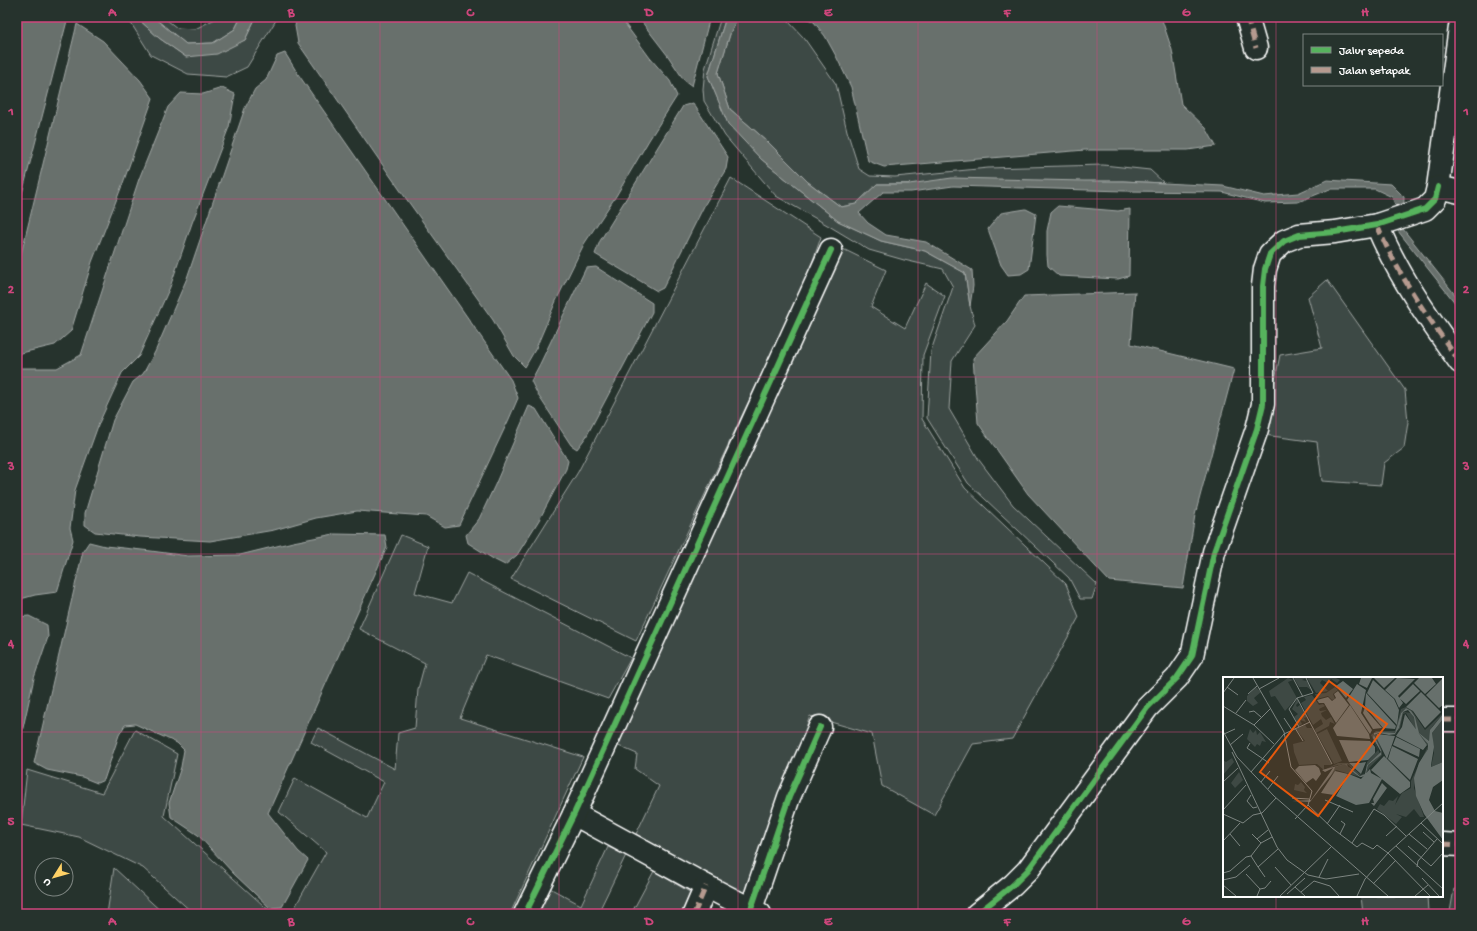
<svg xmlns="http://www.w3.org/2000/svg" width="1477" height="931" viewBox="0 0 1477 931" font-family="'Gochi Hand',sans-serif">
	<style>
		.green { fill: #3e4944; stroke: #9ea4a2 }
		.water { fill: #67706c; stroke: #a4a9a7 }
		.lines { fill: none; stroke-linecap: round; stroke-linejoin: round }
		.minor-casing { stroke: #fff; stroke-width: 25 }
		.minor { stroke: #26332d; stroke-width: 22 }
		.quiet { stroke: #b69a8f; stroke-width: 5; stroke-dasharray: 10 5; stroke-linecap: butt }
		.cycleway-casing { stroke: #26332d; stroke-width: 8 }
		.cycleway { stroke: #56b35d; stroke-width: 6 }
		.grid { fill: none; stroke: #ce467c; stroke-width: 1; stroke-opacity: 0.55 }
		.inset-road { fill: none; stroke: #7d8581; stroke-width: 1 }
		.view { fill: #e8590c; fill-opacity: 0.15; stroke: #e8590c; stroke-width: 2 }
		.inset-edge { fill: none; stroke: #fff; stroke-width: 2 }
		.neatline { fill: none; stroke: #ce467c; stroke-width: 1.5 }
		.grid-label { font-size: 13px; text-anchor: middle; font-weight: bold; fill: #ce467c }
	</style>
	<rect width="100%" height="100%" fill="#26332d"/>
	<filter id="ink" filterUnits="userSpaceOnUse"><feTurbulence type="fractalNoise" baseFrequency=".025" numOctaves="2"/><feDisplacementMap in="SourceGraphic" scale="8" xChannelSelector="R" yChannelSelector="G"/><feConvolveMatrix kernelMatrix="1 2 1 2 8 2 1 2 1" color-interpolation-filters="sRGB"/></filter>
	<g filter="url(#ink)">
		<!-- green -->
		<g class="green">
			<polygon points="127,17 136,17 159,38 186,57 245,40 256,17 278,17 247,67 226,77 188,74 151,55"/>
			<polygon points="153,17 163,17 177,28 195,29 219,17 241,17 235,29 213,43 186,44"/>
			<polygon points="721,17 726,17 708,76 728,123 761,159 838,221 881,241 925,251 965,273 970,306 975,325 952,361 949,409 979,460 1013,505 1097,584 1092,599 1080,599 1069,578 968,483 927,418 931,351 953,287 943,269 904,260 869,250 829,226 776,196 725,136 704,101 703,89 705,69"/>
			<polygon points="738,17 787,17 788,21 804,38 836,84 847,131 859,169 870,176 895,177 988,168 1103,165 1150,170 1164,183 1123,181 877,184 856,204 841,207 808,182 767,141 730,109 718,73 731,31"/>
			<polygon points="731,178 821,237 808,275 636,641 511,579 578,472"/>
			<polygon points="843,249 886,270 871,307 905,328 926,283 945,296 923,355 922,419 965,488 1066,584 1079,617 1012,739 973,744 934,815 882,786 872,734 810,716 746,897 636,834 659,786 635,769 637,754 614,744"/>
			<polygon points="1327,280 1405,390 1408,422 1404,448 1384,463 1381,485 1322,481 1317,442 1264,435 1280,355 1322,348 1308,297"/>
			<polygon points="401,535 428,546 415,593 452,603 467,573 631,658 608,699 486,655 460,718 583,757 510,914 291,914 326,852 279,812 295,778 367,818 384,782 311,742 318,728 395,769 398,733 415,728 418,689 425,663 359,629"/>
			<polygon points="135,730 177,754 164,816 273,914 194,914 143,868 79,837 21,825 27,770 102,793"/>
			<polygon points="608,847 626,855 598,913 600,914 530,914 544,885 581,905"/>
			<polygon points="114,868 164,914 107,914"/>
			<polygon points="654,871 693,894 685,914 631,914"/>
			<polygon points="1454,889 1460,890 1460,914 1363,914 1361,896 1427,896 1428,912 1450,912"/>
		</g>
		<!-- water -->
		<g class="water">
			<polygon points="17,17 68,17 17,213"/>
			<polygon points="136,17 153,17 186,44 213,43 235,29 241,17 256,17 245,40 217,54 186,57 159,38"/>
			<polygon points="297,17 620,17 650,58 670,81 677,96 649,140 616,196 584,244 556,301 536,348 525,367 514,356 493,320 400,190 298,43 295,26"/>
			<polygon points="638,17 710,17 692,86 684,80 668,56"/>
			<polygon points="726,17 738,17 731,31 718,73 730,109 767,141 808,182 841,207 856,204 877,184 909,184 952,178 1084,181 1123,181 1223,186 1264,196 1298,193 1327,180 1391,184 1404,197 1403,229 1460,301 1460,309 1398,231 1396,207 1392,197 1375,189 1330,189 1298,202 1265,203 1222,192 1124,191 953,186 911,192 883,192 859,213 868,223 886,235 926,242 972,270 973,286 970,306 965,273 925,251 881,241 838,221 761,159 728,124 708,76"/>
			<polygon points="806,17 1161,17 1172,50 1181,104 1206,128 1216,146 1188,150 1085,150 884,167 868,161 851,87 836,56 825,36 814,22 806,18"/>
			<polygon points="77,24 103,41 140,80 153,98 123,183 92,262 71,331 55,345 17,354 17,271"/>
			<polygon points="285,53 298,74 511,380 518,398 509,419 459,525 445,527 426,516 357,511 316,518 274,530 210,541 140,537 95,532 85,525 85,513 113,420 133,382 143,374 155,352 187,278 245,108 255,89 266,80 277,56"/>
			<polygon points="222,88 235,94 229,127 192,223 170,287 139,356 122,373 99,423 75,490 70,528 73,540 57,592 35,595 17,600 17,368 57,368 81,355 139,179 168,107 181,93 203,94"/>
			<polygon points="693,103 728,157 726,169 705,204 663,288 657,291 595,254 600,241 683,106"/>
			<polygon points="1058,206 1118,211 1130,209 1129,276 1118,279 1059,276 1048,266 1047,255 1047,231 1051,212"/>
			<polygon points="1026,209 1036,214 1029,269 1021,274 1008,275 1001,265 988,229 1001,213"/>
			<polygon points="596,267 652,303 652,312 586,437 577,449 571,445 538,395 531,381 540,364 586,268"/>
			<polygon points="1135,292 1131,344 1234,369 1195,515 1183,588 1109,581 1028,494 978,423 973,358 1007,321 1024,296"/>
			<polygon points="529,406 536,409 568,461 566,469 539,520 517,555 505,565 495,560 468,543 466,535 479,519 495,485"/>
			<polygon points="334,534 385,535 387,547 268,813 298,851 308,860 282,907 270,908 234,874 198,835 171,817 169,803 181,767 184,750 177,743 135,724 125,725 119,735 104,780 97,783 82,777 47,770 34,763 83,551 89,542 105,546 151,551 188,556 240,555 293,542"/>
			<polygon points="29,616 47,625 48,637 34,678 17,755 17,617"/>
		</g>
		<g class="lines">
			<defs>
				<g id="minor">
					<polyline points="1247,17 1256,48"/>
					<polyline points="1460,27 1438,187 1460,192"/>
					<path d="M 1377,225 C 1397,274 1429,319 1460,362"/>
					<polyline points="1442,720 1460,720"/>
					<polyline points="574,814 706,886 760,914"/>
					<polyline points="1442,844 1460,845"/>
					<polyline points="751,909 789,797 820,727"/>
					<polyline points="525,914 574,814 831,250"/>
					<polyline points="694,914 706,886"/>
					<polyline points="977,914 1013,885 1028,870 1147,708 1177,678 1192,656 1214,552 1257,429 1263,404 1263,286 1265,269 1270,254 1284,241 1299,235 1335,232 1377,225 1425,209 1435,199 1438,187"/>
				</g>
			</defs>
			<!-- minor casing -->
			<use href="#minor" class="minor-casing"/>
			<!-- minor -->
			<use href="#minor" class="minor"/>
			<!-- quiet -->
			<g class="quiet">
				<polyline points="1247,17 1256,48"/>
				<path d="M 1377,225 C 1397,274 1429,319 1460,362"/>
				<polyline points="1442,720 1460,720"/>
				<polyline points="1442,844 1460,845"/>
				<polyline points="694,914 706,886"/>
			</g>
			<defs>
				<g id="cycleway">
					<polyline points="751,909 789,797 820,727"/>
					<polyline points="525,914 574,814 831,250"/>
					<polyline points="977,914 1013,885 1028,870 1147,708 1177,678 1192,656 1214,552 1257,429 1263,404 1263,286 1265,269 1270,254 1284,241 1299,235 1335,232 1377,225 1425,209 1435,199 1438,187"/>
				</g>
			</defs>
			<!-- cycleway casing -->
			<use href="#cycleway" class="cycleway-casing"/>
			<!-- cycleway -->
			<use href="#cycleway" class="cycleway"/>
		</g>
	</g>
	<!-- grid -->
	<path class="grid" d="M 201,17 L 201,914M 380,17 L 380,914M 559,17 L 559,914M 738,17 L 738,914M 918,17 L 918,914M 1097,17 L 1097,914M 1276,17 L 1276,678M 17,199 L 1460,199M 17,377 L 1460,377M 17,554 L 1460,554M 17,732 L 1224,732M 1442,732 L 1460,732M 1276,896 L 1276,914"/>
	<!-- overview -->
	<g transform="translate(1223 677)">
		<rect width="220" height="220" fill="#26332d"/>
		<path d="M 65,1 L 70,3 L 65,5 L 74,21 L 62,34 L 52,19 L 48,20 L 46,14 ZM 71,1 L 83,1 L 79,3 L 84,4 L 88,13 L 84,10 L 76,10 ZM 84,1 L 113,1 L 117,3 L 114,6 L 108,2 L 105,6 L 99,3 L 97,6 L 105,14 L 93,16 ZM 33,10 L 38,15 L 31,21 L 35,26 L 30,29 L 24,24 L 24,19 ZM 112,10 L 115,13 L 110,17 L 112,22 L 109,23 L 105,19 L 94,22 L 92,17 L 103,16 ZM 89,18 L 96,28 L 100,27 L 102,29 L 96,32 L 97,34 L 104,33 L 98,36 L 99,39 L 103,43 L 108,40 L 112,47 L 107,45 L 106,49 L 93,56 L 92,52 L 100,47 L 98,42 L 90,48 L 78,26 L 83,23 L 81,20 ZM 74,22 L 76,25 L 73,28 L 74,30 L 77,28 L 84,40 L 81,41 L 83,45 L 77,43 L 79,47 L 76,49 L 71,40 L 75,37 L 69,32 ZM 220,29 L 220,37 L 209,50 L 206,64 L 196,56 L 191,40 L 196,56 L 205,67 L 205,72 L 194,93 L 191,111 L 201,140 L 197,140 L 191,132 L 183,140 L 173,137 L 179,140 L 173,147 L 154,132 L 157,127 L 161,129 L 166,123 L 170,124 L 175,119 L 172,128 L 179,116 L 188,111 L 188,104 L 205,69 L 193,54 L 183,36 L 180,37 L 177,51 L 172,58 L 166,58 L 155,56 L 153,58 L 159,74 L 159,78 L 146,91 L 144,96 L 142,99 L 139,100 L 137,100 L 113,93 L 98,111 L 112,90 L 123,87 L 131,96 L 137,100 L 139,100 L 143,97 L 145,88 L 158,78 L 158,73 L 151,58 L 156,56 L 166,58 L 172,57 L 175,54 L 180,35 L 189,36 L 183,31 L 178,36 L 175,50 L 172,56 L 166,57 L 160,55 L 151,56 L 150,58 L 152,65 L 157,77 L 144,88 L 142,96 L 139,99 L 132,96 L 126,88 L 122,87 L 111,89 L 102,94 L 94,87 L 76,88 L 71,75 L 70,67 L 82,64 L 73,52 L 82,48 L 84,51 L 89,51 L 109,88 L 101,88 L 101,93 L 115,86 L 125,86 L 138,98 L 142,96 L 144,85 L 155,73 L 148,58 L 153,54 L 172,54 L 178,32 L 183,30 L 189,34 L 202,53 L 219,37 ZM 220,42 L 220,85 L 208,90 L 211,76 L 209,56 ZM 27,52 L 30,56 L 33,53 L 34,58 L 37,55 L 43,65 L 39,64 L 37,69 L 34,67 L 32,70 L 24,62 ZM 104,52 L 119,84 L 111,87 L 94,57 ZM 9,81 L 11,85 L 0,98 L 0,83 L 3,85 ZM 16,95 L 20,103 L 12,111 L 8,106 ZM 78,105 L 82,110 L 81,113 L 84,116 L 71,113 L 72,107 L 75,108 Z" fill="#3e4944"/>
		<path d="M 138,1 L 149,1 L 144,11 L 136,7 ZM 151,1 L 172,1 L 161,11 ZM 174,1 L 192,2 L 175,19 L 180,26 L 176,31 L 172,22 L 162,13 ZM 196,1 L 209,1 L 213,7 L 202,17 L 191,6 ZM 220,1 L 220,28 L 216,31 L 203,18 ZM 150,3 L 171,22 L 176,33 L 174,48 L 144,16 ZM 120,4 L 130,12 L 123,21 L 113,9 ZM 134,7 L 143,13 L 138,36 L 149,53 L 147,57 L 124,23 ZM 190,7 L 197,14 L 183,27 L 176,21 ZM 115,14 L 126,28 L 113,46 L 101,26 L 96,26 L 94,23 L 105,20 L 109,24 L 113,21 L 111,17 ZM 198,15 L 218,35 L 202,51 L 190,34 L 183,30 ZM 143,16 L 173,49 L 172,52 L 160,51 L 142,29 ZM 127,28 L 146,57 L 147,62 L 114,59 L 110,51 ZM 142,30 L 144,34 L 159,51 L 150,52 L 140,36 ZM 183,31 L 188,34 L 192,40 L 196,56 L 206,64 L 207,53 L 220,37 L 220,42 L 209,56 L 211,70 L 208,88 L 208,90 L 220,85 L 220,103 L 210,110 L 206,123 L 212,134 L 220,136 L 220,163 L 201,137 L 193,119 L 191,101 L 196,86 L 205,72 L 205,67 L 193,53 L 191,40 L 185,33 L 180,35 L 176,51 L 172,57 L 166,58 L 156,56 L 151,58 L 158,73 L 158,78 L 145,88 L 143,97 L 139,100 L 137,100 L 131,96 L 123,87 L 112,90 L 111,93 L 108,98 L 87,125 L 69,124 L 88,123 L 110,91 L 102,95 L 99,93 L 122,87 L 137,99 L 142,97 L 144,88 L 158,75 L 150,61 L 151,56 L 156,55 L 172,56 L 178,36 ZM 182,37 L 204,68 L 200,73 L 173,59 L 179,50 ZM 154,57 L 172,59 L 164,82 L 153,60 ZM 173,60 L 197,72 L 196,80 L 170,68 ZM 116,63 L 147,64 L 152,70 L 152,76 L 145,83 L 126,85 ZM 169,69 L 195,82 L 187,103 L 165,82 ZM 161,79 L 187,105 L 187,110 L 177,117 L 148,93 ZM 143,85 L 138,97 L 126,86 L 137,86 ZM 92,88 L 96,91 L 98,97 L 93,104 L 90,101 L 83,106 L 72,93 L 76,89 ZM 147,92 L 148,96 L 159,102 L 146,126 L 133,128 L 113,119 L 126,97 L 138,102 ZM 112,94 L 125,97 L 111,118 L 98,116 ZM 159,106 L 164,111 L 151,129 L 148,126 L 151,126 L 150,122 Z" fill="#67706c"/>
		<path class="inset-road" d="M 30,1 L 61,55 L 68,90 L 89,114 L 85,128M 70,1 L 80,20M 83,1 L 90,16 L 74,21 L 109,87M 4,10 L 15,18M 36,12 L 56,1M 0,16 L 11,1M 25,17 L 34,9M 74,21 L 66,32 L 76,50M 0,29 L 31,48 L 51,67M 26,35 L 31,34 L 38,40M 13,36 L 23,23M 61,41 L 69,53M 31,48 L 48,31M 72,51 L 80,64M 0,54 L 14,80 L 51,119 L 165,219M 1,57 L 12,52M 27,66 L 24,71 L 46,86M 7,68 L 20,57M 9,75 L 54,170 L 64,183 L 85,198 L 103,202 L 136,197M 28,95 L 61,57 L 87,45M 0,105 L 15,91M 38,105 L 47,94M 45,112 L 55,99M 28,118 L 24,124 L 30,131 L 34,130M 69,121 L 86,122M 102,123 L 130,135M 0,133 L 23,108M 0,137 L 20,146 L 30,138 L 39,136 L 53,121M 72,142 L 85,128 L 109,151 L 134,170 L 139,166 L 150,172 L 154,168 L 165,176 L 207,219M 198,146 L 220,167M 104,147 L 117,128M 200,155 L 211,165M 7,157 L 17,169M 29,157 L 38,166M 117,157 L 122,147 L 118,144M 186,157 L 204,172M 163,159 L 174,149M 34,162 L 45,153M 0,164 L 17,146M 129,166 L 151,132 L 161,138 L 183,159M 173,169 L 220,212M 185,169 L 208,189 L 220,176M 35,190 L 28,179 L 38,166 L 49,160M 52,190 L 68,208M 194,190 L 195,184 L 214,162M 0,196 L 7,194 L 23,180 L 28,179M 23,197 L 37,212M 42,200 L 35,190 L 55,172M 96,200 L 105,182M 199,201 L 216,219M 142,202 L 165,176 L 220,126M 0,203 L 13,200 L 27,188M 150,207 L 173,183M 0,208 L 13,219M 72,210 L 82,219M 78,215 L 91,204 L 107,209 L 116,219M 64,217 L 82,201M 34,219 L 37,212 L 42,211 L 48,204M 57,219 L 108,170M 134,219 L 142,202M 192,219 L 205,208"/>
		<path class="view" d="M 106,4 L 164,47 L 95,139 L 37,95 Z"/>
		<rect width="220" height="220" class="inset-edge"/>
	</g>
	<!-- margin -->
	<rect width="1477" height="931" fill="none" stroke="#26332d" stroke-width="44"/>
	<!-- legend -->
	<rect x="1303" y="34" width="140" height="52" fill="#26332d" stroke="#7d8581"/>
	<rect x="1311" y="47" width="20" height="6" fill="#56b35d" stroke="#7d8581"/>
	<text x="1339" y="54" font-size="12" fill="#ffffff">Jalur sepeda</text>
	<rect x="1311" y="67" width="20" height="6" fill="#b69a8f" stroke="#7d8581"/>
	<text x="1339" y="74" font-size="12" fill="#ffffff">Jalan setapak</text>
	<!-- north arrow -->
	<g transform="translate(54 877) rotate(233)"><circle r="19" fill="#26332d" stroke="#7d8581"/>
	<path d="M0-3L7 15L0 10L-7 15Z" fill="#ffd166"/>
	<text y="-6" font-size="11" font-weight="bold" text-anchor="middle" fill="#ffffff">U</text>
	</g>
	<rect x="22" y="22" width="1433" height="887" class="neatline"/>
	<g class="grid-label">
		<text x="112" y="16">A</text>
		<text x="291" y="16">B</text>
		<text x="470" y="16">C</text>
		<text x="649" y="16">D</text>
		<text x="828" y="16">E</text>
		<text x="1007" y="16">F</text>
		<text x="1186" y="16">G</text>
		<text x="1365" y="16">H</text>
		<text x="11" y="115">1</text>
		<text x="1466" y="115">1</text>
		<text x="11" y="293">2</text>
		<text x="1466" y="293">2</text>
		<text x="11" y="470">3</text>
		<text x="1466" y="470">3</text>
		<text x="11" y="647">4</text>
		<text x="1466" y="647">4</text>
		<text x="11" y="825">5</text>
		<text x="1466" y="825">5</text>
		<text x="112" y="925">A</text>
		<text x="291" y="925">B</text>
		<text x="470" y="925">C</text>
		<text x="649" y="925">D</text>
		<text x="828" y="925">E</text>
		<text x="1007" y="925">F</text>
		<text x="1186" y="925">G</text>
		<text x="1365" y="925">H</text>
	</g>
</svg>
